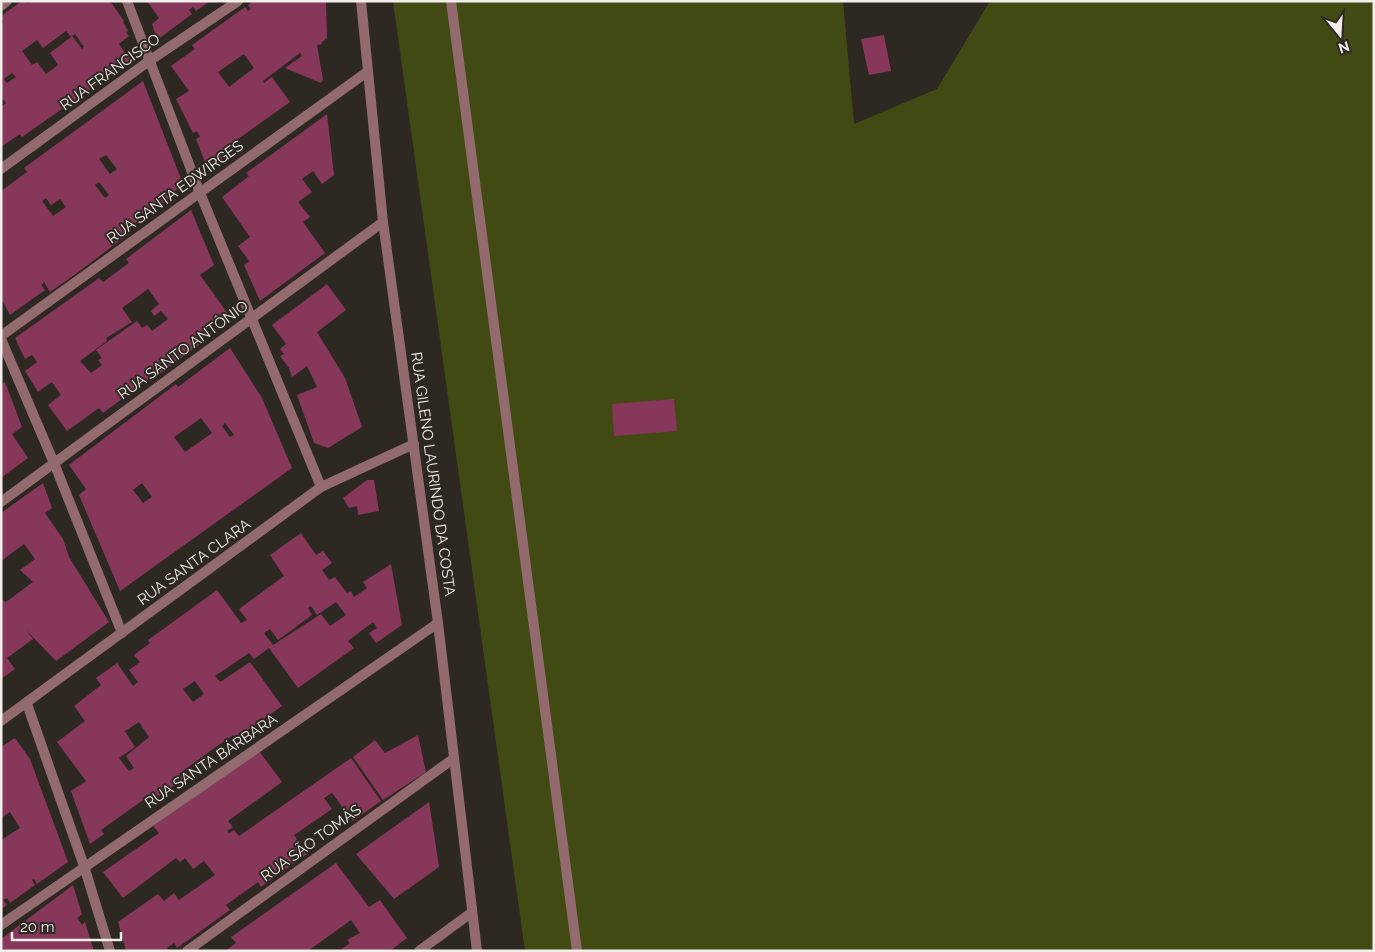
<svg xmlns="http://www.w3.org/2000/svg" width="1375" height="952" viewBox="0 0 1375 952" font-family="Raleway,sans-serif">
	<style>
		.green { fill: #424a14 }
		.building { fill: #87375a; fill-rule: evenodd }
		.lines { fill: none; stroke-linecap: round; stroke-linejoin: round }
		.minor { stroke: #936a6e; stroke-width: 10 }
		.labels { text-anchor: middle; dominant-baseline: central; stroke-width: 4; stroke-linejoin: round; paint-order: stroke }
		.street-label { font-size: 15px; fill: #f2eeeb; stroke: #2e2823 }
	</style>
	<rect width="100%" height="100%" fill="#2e2823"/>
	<!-- green -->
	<polygon class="green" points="393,1 843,1 854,124 937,89 990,1 1374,1 1374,951 525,951"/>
	<!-- building -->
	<g class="building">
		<path d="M 22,1 L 29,3 L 32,1 L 110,1 L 124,21 L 123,22 L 128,31 L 126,32 L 129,36 L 119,44 L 126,54 L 130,52 L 133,58 L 103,80 L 100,75 L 97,78 L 99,83 L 22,137 L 20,134 L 1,147 L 1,107 L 6,103 L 1,97 L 1,24 L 3,22 L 1,16 ZM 66,31 L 71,37 L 50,53 L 58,65 L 46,74 L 37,62 L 32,65 L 22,51 L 37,40 L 43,48 ZM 75,34 L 84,47 L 82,49 L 72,36 ZM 12,73 L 16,77 L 7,83 L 4,79 Z"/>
		<polygon points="147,1 210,1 196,11 193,7 189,10 192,14 157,40 152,24 159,18"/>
		<path d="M 254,1 L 326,1 L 327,38 L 321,43 L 322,44 L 317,45 L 323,80 L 321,83 L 285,68 L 302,56 L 300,53 L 263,81 L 264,83 L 272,77 L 290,102 L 238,139 L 242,145 L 208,170 L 196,139 L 200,137 L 197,131 L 193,133 L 176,99 L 189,91 L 171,66 L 195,49 L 192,45 L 245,7 L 248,11 L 251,9 L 248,5 ZM 244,54 L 254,68 L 229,87 L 218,72 Z"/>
		<polygon points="884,35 891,71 869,75 861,39"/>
		<path d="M 143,81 L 183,184 L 174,192 L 176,194 L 128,228 L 130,233 L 77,273 L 50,292 L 44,282 L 41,285 L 45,290 L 10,315 L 1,298 L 1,191 L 27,172 L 24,168 ZM 106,155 L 117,169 L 110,174 L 99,159 ZM 99,182 L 109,195 L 105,198 L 95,185 ZM 46,198 L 51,205 L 60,199 L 66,207 L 53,216 L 42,201 Z"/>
		<polygon points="327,114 334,175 322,184 313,171 302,179 312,192 298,202 310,217 303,222 325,253 260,301 244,265 249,261 238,246 250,237 222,197 249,176 246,173"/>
		<path d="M 191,210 L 214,265 L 200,275 L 228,314 L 199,334 L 204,341 L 150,381 L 149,379 L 103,413 L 99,408 L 67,431 L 48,405 L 61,395 L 52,382 L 38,392 L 25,371 L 37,362 L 32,355 L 25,359 L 15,338 L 99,278 L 103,282 L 129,263 L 126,259 ZM 148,289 L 159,304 L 151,311 L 154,316 L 161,311 L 168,319 L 152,331 L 147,325 L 142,328 L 137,321 L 96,350 L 102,358 L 98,360 L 102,365 L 91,373 L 80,361 L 107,341 L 106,338 L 132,322 L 122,308 Z"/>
		<polygon points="327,284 346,310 317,332 345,378 362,427 328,448 314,443 297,395 317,387 307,366 292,377 289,368 280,356 284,354 280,349 286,344 272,325"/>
		<path d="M 230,348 L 262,398 L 292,468 L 120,591 L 79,495 L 86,489 L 69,465 L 176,384 L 178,387 ZM 201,418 L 212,433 L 185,452 L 174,437 ZM 225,423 L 234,435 L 230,437 L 222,426 ZM 142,483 L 152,497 L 143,503 L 133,490 Z"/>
		<polygon points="5,382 22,427 12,434 28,458 1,478 1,384"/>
		<polygon points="674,399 677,431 614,436 612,404"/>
		<polygon points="367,480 374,480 379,511 358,515 357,506 349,508 343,498"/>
		<polygon points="43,483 52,508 45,513 63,539 69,557 109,622 56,661 26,630 33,639 7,658 15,669 1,679 1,599 6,602 33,582 20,570 35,559 24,544 1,561 1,513"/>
		<path d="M 301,533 L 316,555 L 323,551 L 332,563 L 322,570 L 329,580 L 335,577 L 347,593 L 351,591 L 354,597 L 367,588 L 363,582 L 391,564 L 402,625 L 376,643 L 369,633 L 377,628 L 373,622 L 348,641 L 354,648 L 298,688 L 269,648 L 254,659 L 249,653 L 215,676 L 220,682 L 250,662 L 282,706 L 235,739 L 233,735 L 206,754 L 179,774 L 183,779 L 156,798 L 153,793 L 101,830 L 104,834 L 90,844 L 71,791 L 86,781 L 57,742 L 85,721 L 74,706 L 101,685 L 96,678 L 117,663 L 133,686 L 138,682 L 129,670 L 140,662 L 134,655 L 150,643 L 148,640 L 217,590 L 241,623 L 247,620 L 239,609 L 284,576 L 270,555 ZM 336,602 L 346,615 L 330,626 L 321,614 L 273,645 L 264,633 L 270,629 L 278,640 L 312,615 L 308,608 L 311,606 L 317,615 ZM 195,681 L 204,694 L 193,702 L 183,689 ZM 139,722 L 149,737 L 126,756 L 134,768 L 129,771 L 119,758 L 135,747 L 125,731 Z"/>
		<polygon points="418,735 426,772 383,800 353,757 375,740 385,753"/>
		<polygon points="15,738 30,759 68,862 37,884 34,879 32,880 35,885 10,903 7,898 3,900 7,905 1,909 1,840 20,828 10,812 1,818 1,747"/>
		<polygon points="259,751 282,782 228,821 233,827 227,831 229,833 234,830 239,836 351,758 381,801 353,821 332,793 324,798 332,809 294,835 307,854 283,871 280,866 276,869 279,874 261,887 258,882 226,905 230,910 177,948 174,943 167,948 169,951 126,951 118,922 158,894 164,901 174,893 179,900 215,875 204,861 193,869 185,858 180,862 176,858 123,898 103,872 159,833 153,826"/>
		<polygon points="429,802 439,867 394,899 356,854"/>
		<polygon points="336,863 369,907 380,900 407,938 390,951 339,951 350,943 347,940 360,933 351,920 308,951 225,951 236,943 231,937"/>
		<polygon points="73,885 82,914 77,918 82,925 85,922 94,951 1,951 1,939"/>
	</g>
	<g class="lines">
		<!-- minor -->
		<g class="minor">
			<polyline points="127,1 200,193 321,487"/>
			<polyline points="361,1 383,222 438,623 477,951"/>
			<polyline points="451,1 577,951"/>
			<polyline points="1,6 7,1"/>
			<polyline points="1,169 149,61 238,1"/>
			<polyline points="1,336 367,72"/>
			<polyline points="1,339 54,463 122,633"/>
			<polyline points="1,502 383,222"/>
			<polyline points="27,704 84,866 110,951"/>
			<polyline points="1,721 321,487 414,444"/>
			<polyline points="1,925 438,623"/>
			<polyline points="187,951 453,759"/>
			<polyline points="419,951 471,913"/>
		</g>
	</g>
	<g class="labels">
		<!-- street labels -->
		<g class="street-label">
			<text transform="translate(110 72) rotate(-36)">RUA FRANCISCO</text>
			<text transform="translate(175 192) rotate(-36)">RUA SANTA EDWIRGES</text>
			<text transform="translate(183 350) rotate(-36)">RUA SANTO ANTÔNIO</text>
			<text transform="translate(433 474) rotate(82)">RUA GILENO LAURINDO DA COSTA</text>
			<text transform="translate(194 562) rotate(-36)">RUA SANTA CLARA</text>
			<text transform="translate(211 761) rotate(-34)">RUA SANTA BÁRBARA</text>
			<text transform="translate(311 843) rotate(-36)">RUA SÃO TOMÁS</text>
		</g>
	</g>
	<!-- border -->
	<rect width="1375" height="952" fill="none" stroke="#f2eeeb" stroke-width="5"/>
	<!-- north arrow -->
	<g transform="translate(1340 35) rotate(162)" stroke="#2e2823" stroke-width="4" paint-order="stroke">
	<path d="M0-4L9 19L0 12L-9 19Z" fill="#f2eeeb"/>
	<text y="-8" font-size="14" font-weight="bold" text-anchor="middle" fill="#f2eeeb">N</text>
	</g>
	<!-- scale -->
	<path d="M12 932v8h109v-8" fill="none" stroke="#f2eeeb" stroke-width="2.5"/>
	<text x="20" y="932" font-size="15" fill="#f2eeeb" stroke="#2e2823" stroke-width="4" paint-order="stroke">20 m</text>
</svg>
